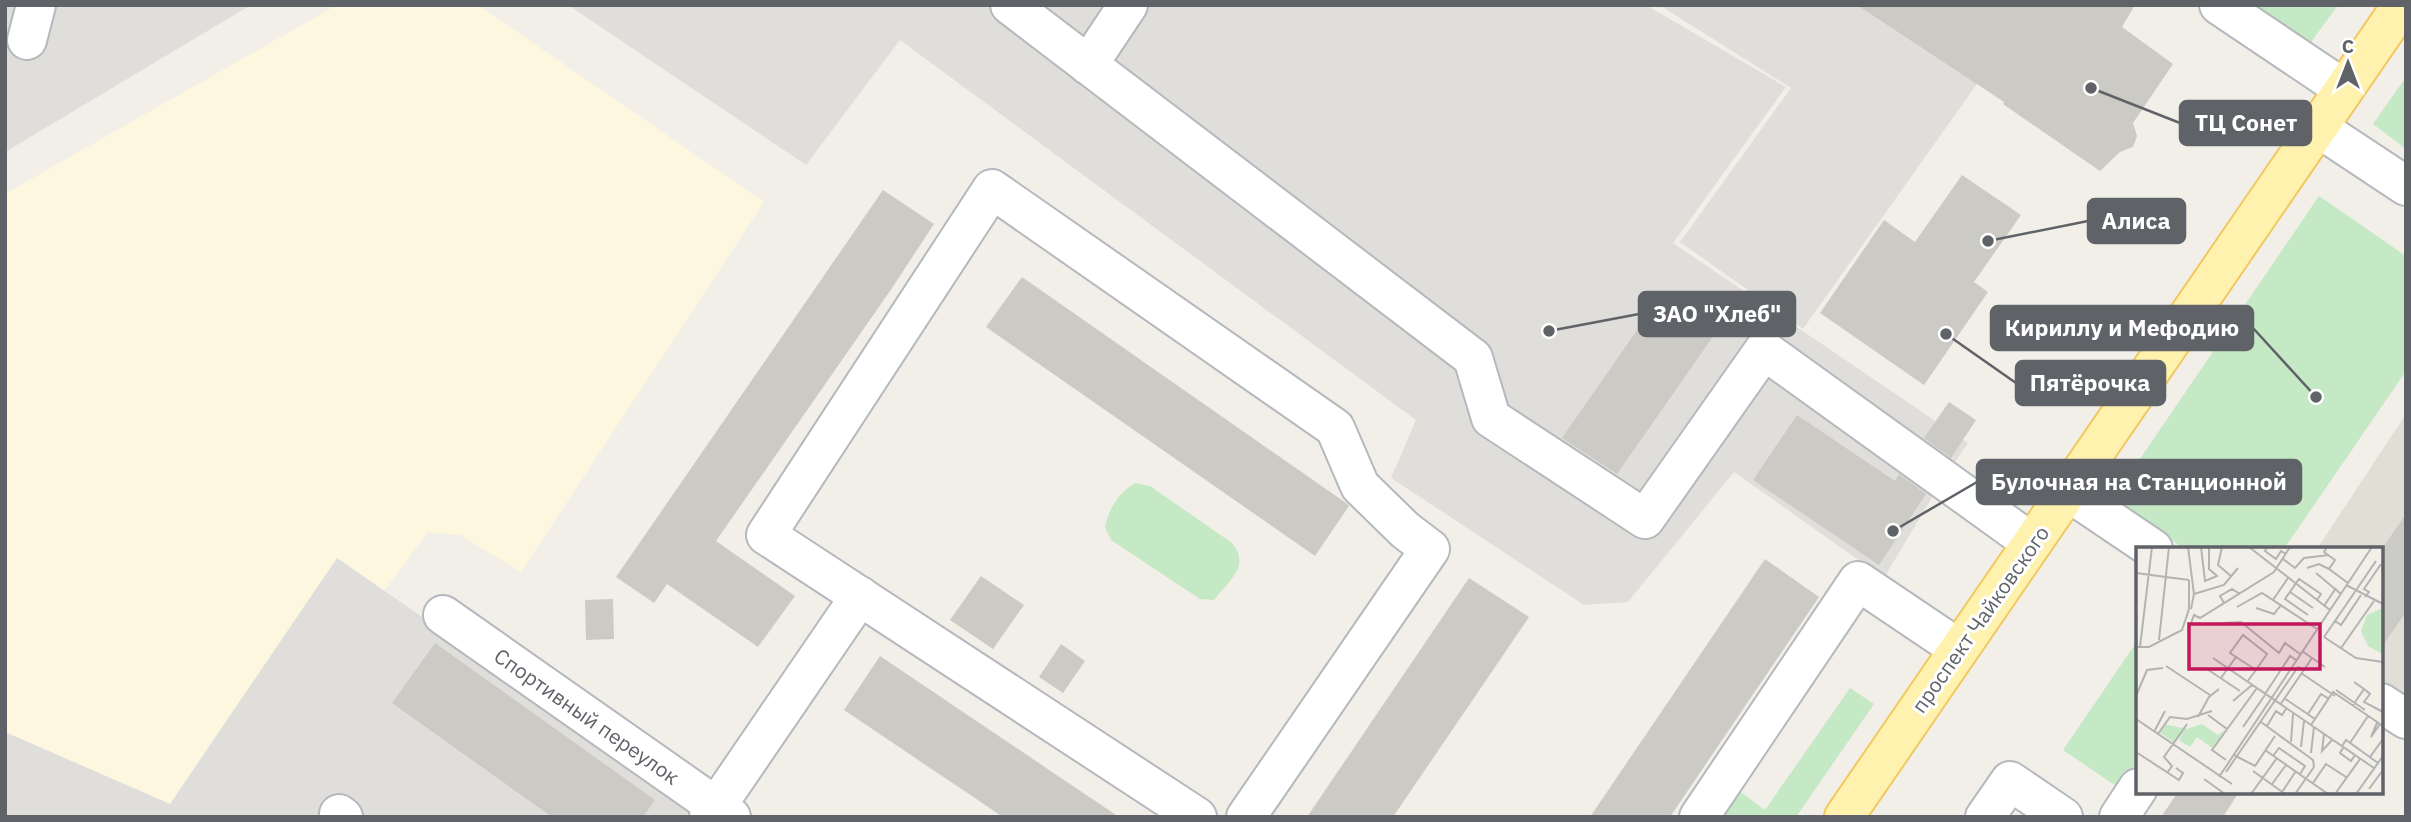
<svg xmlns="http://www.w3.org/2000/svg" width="2411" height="822" viewBox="0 0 2411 822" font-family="'IBM Plex Sans',sans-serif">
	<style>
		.commercial { fill: #fef7e0 }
		.industrial { fill: #e0deda }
		.education { fill: #e1ded6 }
		.green { fill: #c5e8c5 }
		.building { fill: #cccac5 }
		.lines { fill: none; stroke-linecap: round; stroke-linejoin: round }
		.minor-casing { stroke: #b5b8bc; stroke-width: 42 }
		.major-casing { stroke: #f2c960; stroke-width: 42 }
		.minor { stroke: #fff; stroke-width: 38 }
		.major { stroke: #fff2af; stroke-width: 38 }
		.labels { text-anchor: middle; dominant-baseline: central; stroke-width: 6; stroke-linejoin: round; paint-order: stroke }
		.street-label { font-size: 21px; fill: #5f6368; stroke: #fff }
		.inset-road { fill: none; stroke: #b3b3b1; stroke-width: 2 }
		.view { fill: #c2185b; fill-opacity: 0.15; stroke: #c2185b; stroke-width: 3.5 }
		.inset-edge { fill: none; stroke: #5f6368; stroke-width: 3.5 }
		.leader { fill: none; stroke: #5f6368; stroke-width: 2.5 }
		.callout-dot { fill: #5f6368; stroke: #fff; stroke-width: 2.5 }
		.callout { fill: #5f6368; stroke: #5f6368; stroke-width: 2.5 }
		.callout-label { font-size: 23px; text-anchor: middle; font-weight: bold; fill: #fff }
	</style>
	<rect width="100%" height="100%" fill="#f1efe8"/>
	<!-- commercial -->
	<polygon class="commercial" points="337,5 478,5 764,202 521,572 460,535 428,532 384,591 337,559 170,804 5,732 5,194"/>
	<!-- industrial -->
	<g class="industrial">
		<polygon points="5,5 251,5 5,152"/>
		<polygon points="568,5 1646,5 1786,87 1673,243 1968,443 1943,479 1884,578 1734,472 1628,602 1584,605 1391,478 1416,420 900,40 806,165"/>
		<polygon points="1659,5 2033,5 1803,329 1680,242 1791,88"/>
		<polygon points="337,558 467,648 704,817 5,817 5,732 170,804"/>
	</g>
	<!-- education -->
	<polygon class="education" points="2406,414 2406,695 2381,679 2381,549 2317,549"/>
	<!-- green -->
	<g class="green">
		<polygon points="2252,5 2338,5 2309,45"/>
		<polygon points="2406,77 2406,149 2373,124"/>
		<polygon points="2319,196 2406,256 2406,371 2284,549 2185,549 2112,500"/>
		<path d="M 1135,483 L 1150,486 L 1232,543 C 1251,567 1229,580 1214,600 L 1200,599 L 1111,540 L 1105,527 C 1109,509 1118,493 1135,483 Z"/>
		<polygon points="2138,640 2138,760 2119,788 2063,750"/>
		<polygon points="1850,688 1874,704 1796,817 1721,817 1739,791 1765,810"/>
	</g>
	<!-- building -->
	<g class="building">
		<polygon points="1857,5 2135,5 2122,27 2173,64 2133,123 2137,136 2133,147 2120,152 2100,171 2003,104 2004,102"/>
		<polygon points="1962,175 2021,215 1974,282 1988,292 1924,385 1820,313 1884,220 1915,242"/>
		<polygon points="883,190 934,224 890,291 716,541 795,596 758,647 667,584 654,603 616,577"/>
		<polygon points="1022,277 1346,503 1349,506 1315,556 986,327"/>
		<polygon points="1658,300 1712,338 1617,474 1562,438"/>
		<polygon points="1949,402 1976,420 1951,458 1924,438"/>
		<polygon points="1797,415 1895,481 1899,474 1926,494 1879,565 1753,480"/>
		<polygon points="2406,514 2406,612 2381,648 2381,550"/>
		<polygon points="1765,559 1819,597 1670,817 1590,817"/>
		<polygon points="981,576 1024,605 993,649 950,620"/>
		<polygon points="1469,578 1529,617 1393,817 1307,817"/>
		<polygon points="613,599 614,639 586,640 585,600"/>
		<polygon points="435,643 655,800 643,817 552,817 392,703"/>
		<polygon points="1061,644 1085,661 1063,693 1039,677"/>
		<polygon points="880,656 1119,817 1003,817 844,710"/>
		<polygon points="2178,792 2239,792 2223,817 2161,817"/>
	</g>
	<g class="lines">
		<defs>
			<g id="minor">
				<polyline points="1010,5 1473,358 1491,418 1645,519 1764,350 2032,543"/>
				<polyline points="2219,5 2344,89"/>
				<polyline points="27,40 36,5"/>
				<polyline points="1088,65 1128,5"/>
				<polyline points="2317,127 2406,186"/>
				<polyline points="2067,491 2153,549"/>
				<polyline points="443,615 731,817"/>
				<polyline points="2381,703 2406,719"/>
				<polyline points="339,814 343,817"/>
				<polyline points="709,817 860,596"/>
				<polyline points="1197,817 766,535 992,189 1335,428 1360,486 1405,530 1430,549 1246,817"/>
				<polyline points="1699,817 1858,581 1959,649"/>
				<polyline points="1985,817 2010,781 2063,817"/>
				<polyline points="2119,817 2138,788"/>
			</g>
			<polyline id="major" points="1844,817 2402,5"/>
		</defs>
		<!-- minor casing -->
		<use href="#minor" class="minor-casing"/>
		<!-- major casing -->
		<use href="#major" class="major-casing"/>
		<!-- minor -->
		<use href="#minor" class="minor"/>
		<!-- major -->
		<use href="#major" class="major"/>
	</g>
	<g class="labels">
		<!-- street labels -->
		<g class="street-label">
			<text transform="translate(1980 619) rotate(-55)">проспект Чайковского</text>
			<text transform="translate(587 716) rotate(35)">Спортивный переулок</text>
		</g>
	</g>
	<!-- overview -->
	<g transform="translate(2136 547)">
		<rect width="247" height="247" fill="#f1efe8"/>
		<path d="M 247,61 L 247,107 L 232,99 L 225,84 L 231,68 ZM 28,177 L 51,182 L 66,177 L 82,188 L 90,182 L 76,201 L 61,190 L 54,200 L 43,193 L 48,185 L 39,196 L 23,185 Z" fill="#c5e8c5"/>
		<path class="inset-road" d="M 52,0 L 58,47 L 55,62M 65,0 L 69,34 L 81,29 L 73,22 L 73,0M 86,0 L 82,18 L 96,30M 113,0 L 194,63M 131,0 L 129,4 L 140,12 L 145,4 L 150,7M 191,0 L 188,5 L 199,13 L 193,22 L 212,36M 147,12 L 159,21 L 168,11 L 193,8M 171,21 L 183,17 L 193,22M 0,26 L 53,33M 180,26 L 205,47M 210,38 L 247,57M 154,45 L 177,61M 58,47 L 88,38 L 102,21M 229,50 L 233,45 L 228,42 L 245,17M 137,53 L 152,31M 88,56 L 84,49 L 96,42 L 104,47M 188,59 L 200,41M 101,60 L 126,46 L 181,82M 120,61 L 138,67 L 145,58M 172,68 L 149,52 L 163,32 L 185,47 L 181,53M 199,74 L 205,78 L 225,48M 87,76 L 105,75 L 143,106 L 149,96 L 164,107M 54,79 L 58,68 L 64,71 L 138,25 L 154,0M 188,90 L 240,14M 188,90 L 220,111 L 247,115M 23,93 L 33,0M 0,100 L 13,100 L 46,83 L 53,62 L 53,33M 4,100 L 16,0M 205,101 L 238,54M 166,104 L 189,120M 77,111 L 238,221M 30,119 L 74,148M 71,122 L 104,144M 165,126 L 199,149M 85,131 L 100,110M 111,135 L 120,123 L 131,107 L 107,88 L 94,106 L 120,123M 228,142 L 234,147 L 228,155 L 247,165M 200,143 L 229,163M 129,147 L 154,109 L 160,113M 0,149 L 11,123 L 27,121M 148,151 L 179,172M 97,154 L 116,138M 144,158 L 176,111M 217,158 L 228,142 L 218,135M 172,167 L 185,147 L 193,152M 72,168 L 91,182M 62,170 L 73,150 L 83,142M 0,172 L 96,237M 125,175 L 177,213 L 178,220 L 159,247M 241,176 L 235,190 L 244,177M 175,178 L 197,145 L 247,179M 131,179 L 140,164 L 146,168 L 150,162M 107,180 L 129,148M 18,185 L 29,164M 22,187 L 34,170 L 51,172 L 76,164M 188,187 L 186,204 L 196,193M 155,195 L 157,167M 214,196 L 232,169M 206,199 L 210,193 L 242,216M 165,200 L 168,174M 207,201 L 204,206 L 215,214 L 219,208M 129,203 L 192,247M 0,205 L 43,233 L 47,226 L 40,221M 175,206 L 178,180M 98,208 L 119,219 L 139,189M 137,209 L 143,201 L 169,219 L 164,227M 234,210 L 247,192M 90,213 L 76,203 L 121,141M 117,224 L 149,247M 90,225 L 162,120 L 166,122M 31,226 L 36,219 L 28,210 L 51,177M 83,230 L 236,0M 68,232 L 89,247M 177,236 L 190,217 L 210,230M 136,237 L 150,218M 233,242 L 247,223M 146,245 L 160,224M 115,247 L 141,211M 199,247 L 224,212M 220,247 L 247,209"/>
		<path class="view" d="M 53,77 L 184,77 L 184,122 L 53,122 Z"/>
		<rect width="247" height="247" class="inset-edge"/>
	</g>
	<!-- callouts -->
	<path class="leader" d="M2091 88L2180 123M1988 241L2088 221M1549 331L1639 314M2316 397L2253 328M1946 334L2016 383M1893 531L1977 482"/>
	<g class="callout-dot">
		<circle cx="2091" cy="88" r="7"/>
		<circle cx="1988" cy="241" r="7"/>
		<circle cx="1549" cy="331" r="7"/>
		<circle cx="2316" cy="397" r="7"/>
		<circle cx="1946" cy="334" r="7"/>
		<circle cx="1893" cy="531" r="7"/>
	</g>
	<g class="callout">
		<rect x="2180" y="101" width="131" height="44" rx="7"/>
		<rect x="2088" y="199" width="97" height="44" rx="7"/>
		<rect x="1639" y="292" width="156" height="44" rx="7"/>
		<rect x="1991" y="306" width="262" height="44" rx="7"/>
		<rect x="2016" y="361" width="149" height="44" rx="7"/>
		<rect x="1977" y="460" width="324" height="44" rx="7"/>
	</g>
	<g class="callout-label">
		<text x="2246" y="131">ТЦ Сонет</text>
		<text x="2136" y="229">Алиса</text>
		<text x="1717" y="322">ЗАО "Хлеб"</text>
		<text x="2122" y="336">Кириллу и Мефодию</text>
		<text x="2090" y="391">Пятёрочка</text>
		<text x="2139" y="490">Булочная на Станционной</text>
	</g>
	<!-- border -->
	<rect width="2411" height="822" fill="none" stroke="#5f6368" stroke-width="14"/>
	<!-- north arrow -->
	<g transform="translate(2348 63)" stroke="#ffffff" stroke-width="5" paint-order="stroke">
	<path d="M0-5L12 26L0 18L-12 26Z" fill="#5f6368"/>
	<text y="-10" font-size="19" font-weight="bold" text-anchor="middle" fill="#5f6368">С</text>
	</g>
</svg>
